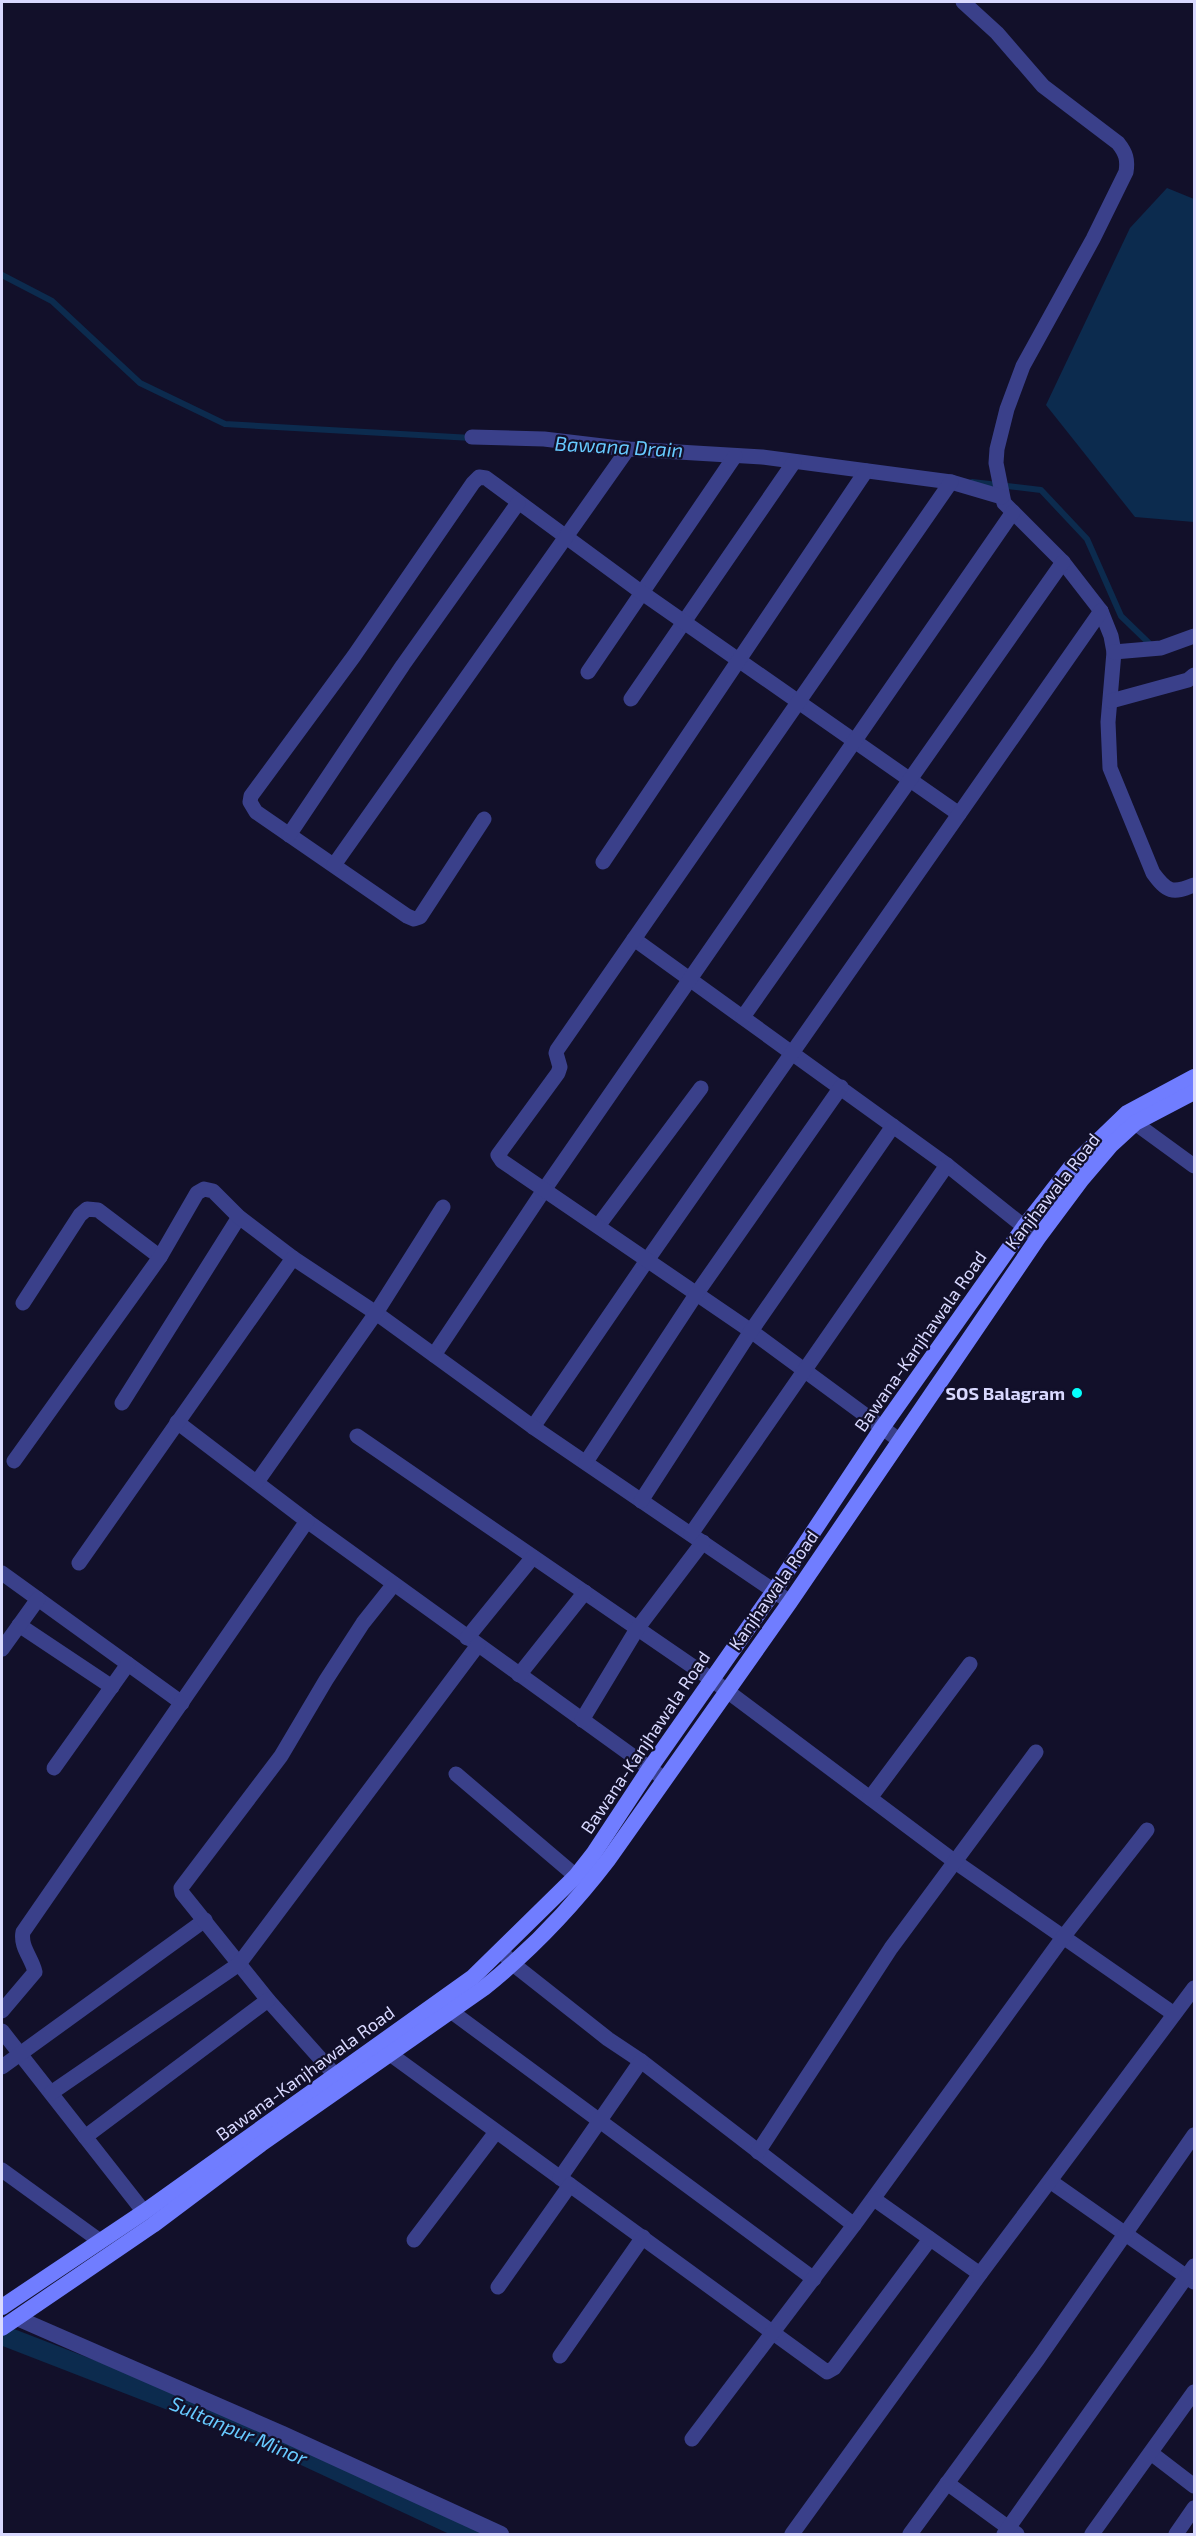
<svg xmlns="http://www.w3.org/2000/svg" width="1196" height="2536" viewBox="0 0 1196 2536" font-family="'Exo 2',sans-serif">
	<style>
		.water { fill: #0c2b4e }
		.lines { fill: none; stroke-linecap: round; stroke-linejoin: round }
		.stream { stroke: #0c2b4e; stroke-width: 6 }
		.canal { stroke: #0c2b4e; stroke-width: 20 }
		.minor { stroke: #3a408a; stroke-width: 15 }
		.tertiary { stroke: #3a408a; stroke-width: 16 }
		.secondary { stroke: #707dff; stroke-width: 16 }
		.poi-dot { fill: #05fffc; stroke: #12102a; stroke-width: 2 }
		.labels { text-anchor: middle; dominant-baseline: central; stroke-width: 4.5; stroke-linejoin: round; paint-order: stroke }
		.street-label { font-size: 18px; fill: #d9d9ff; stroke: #12102a }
		.poi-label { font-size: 18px; font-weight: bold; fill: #d9d9ff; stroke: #12102a; text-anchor: end }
		.water-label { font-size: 20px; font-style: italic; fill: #67caff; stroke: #12102a }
	</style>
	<rect width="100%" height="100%" fill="#12102a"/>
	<!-- water -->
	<polygon class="water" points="1167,188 1194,199 1194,522 1135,517 1046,405 1130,228"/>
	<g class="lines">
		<!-- stream -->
		<g class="stream">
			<polyline points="2,275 52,301 140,383 225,424 472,438"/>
			<polyline points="972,482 1041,490 1087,539 1121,616 1153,647"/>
		</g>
		<!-- canal -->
		<polyline class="canal" points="2,2335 260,2435 473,2534"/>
		<!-- minor -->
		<g class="minor">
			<path d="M 963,2 L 997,33 L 1043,86 L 1118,143 C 1126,153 1128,160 1126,172 L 1093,239 L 1023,366 L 1007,409 L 997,449 L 996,463 L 1004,503 L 1063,562 L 1101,611 L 1111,636 L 1114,652 L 1108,722 L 1110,768 L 1153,873 C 1167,892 1172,894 1194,885"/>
			<polyline points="472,437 544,439 628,449 762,457 951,482 1002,497"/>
			<polyline points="1114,652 1161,648 1194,636"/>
			<polyline points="588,672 735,456"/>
			<polyline points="631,699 794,462"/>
			<polyline points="1111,701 1188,680 1194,675"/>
			<polyline points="484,819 420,917 414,919 407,916 256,812 250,802 251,796 354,656 473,483 479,477 486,478 641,592 959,814"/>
			<polyline points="289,835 403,665 518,503"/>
			<polyline points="603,862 866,471"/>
			<polyline points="334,865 628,449"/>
			<polyline points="634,939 947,1165 1032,1233"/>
			<polyline points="743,1017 1063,562"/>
			<polyline points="1128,1115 1135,1123 1194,1166"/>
			<polyline points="598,1226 701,1088"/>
			<polyline points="23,1303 80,1215 87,1209 98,1210 160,1257"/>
			<polyline points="434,1355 544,1190 1013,512"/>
			<polyline points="122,1403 239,1217"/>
			<polyline points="177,1422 307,1521 659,1775"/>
			<polyline points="533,1427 648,1259 1101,611"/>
			<polyline points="357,1436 711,1679 954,1861 1174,2014"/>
			<polyline points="899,1440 751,1331 502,1161 498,1155 558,1073 560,1067 556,1053 557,1050 951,482"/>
			<polyline points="14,1461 160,1257 197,1193 204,1189 213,1191 239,1217 293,1258 376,1313 533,1427 790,1602"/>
			<polyline points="586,1462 697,1293 841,1087"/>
			<polyline points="257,1482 376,1313 443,1207"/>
			<polyline points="641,1501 751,1331 893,1126"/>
			<polyline points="691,1534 947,1165"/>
			<polyline points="79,1563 293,1258"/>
			<polyline points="2,1573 182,1703"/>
			<polyline points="19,1625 112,1687"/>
			<polyline points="467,1638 533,1557"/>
			<polyline points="2,1649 38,1599"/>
			<polyline points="519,1675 585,1592"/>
			<polyline points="582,1720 637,1629 703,1542"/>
			<polyline points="54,1768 128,1664"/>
			<polyline points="456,1774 584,1883"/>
			<polyline points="870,1798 970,1664"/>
			<polyline points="501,1951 513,1964 608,2039 641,2061 854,2225 1064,1936 1147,1830"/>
			<path d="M 2,2011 L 35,1972 C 32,1958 20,1947 23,1932 L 307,1521"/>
			<polyline points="452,2012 814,2279"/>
			<polyline points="2,2031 144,2212"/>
			<polyline points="390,2054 827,2372 834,2368 930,2239"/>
			<polyline points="2,2067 205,1920"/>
			<polyline points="343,2084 268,2000 182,1893 181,1888 281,1756 326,1680 363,1623 394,1584"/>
			<polyline points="51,2093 239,1964 478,1645"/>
			<polyline points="85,2137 268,2000"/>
			<polyline points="758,2152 891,1948 1036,1752"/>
			<polyline points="2,2170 100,2241"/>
			<polyline points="560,2178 641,2061"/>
			<polyline points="1050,2181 1194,2282"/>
			<polyline points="874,2199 980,2274"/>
			<polyline points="414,2240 496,2132"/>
			<polyline points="498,2287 570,2185"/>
			<polyline points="560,2356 643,2237"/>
			<polyline points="692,2439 854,2225"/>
			<polyline points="1151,2453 1194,2486"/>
			<polyline points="947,2483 1017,2534"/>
			<polyline points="792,2534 980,2274 1194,1988"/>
			<polyline points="910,2534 1038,2359 1194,2135"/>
			<polyline points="1004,2534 1194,2266"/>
			<polyline points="1092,2534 1194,2392"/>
			<polyline points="1176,2534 1194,2508"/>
		</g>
		<!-- tertiary -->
		<polyline class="tertiary" points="17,2318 283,2434 501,2534"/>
		<!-- secondary -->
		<g class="secondary">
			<polyline points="2,2307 144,2212 473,1977 576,1876 594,1853 650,1768 774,1591 882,1428 1024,1227 1071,1167 1127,1113 1194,1077"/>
			<path d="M 2,2328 L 153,2225 L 261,2144 L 484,1988 C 530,1951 572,1907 608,1860 L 790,1602 L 1038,1238 L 1082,1179 L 1111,1145 L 1135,1123 L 1194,1092"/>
		</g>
	</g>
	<!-- markers -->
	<circle class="poi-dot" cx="1077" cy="1393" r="6"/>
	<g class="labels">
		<!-- street labels -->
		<g class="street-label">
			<text transform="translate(1052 1191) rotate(-52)">Kanjhawala Road</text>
			<text transform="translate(920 1341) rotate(-55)">Bawana-Kanjhawala Road</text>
			<text transform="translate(773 1590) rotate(-55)">Kanjhawala Road</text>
			<text transform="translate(645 1742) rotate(-56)">Bawana-Kanjhawala Road</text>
			<text transform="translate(305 2073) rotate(-36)">Bawana-Kanjhawala Road</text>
		</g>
		<!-- poi labels -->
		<g class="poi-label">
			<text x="1065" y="1393">SOS Balagram</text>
		</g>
		<!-- water labels -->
		<g class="water-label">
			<text transform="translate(619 446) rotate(3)">Bawana Drain</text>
			<text transform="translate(239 2430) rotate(23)">Sultanpur Minor</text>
		</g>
	</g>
	<!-- border -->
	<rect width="1196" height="2536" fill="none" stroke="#d9d9ff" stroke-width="6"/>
</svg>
